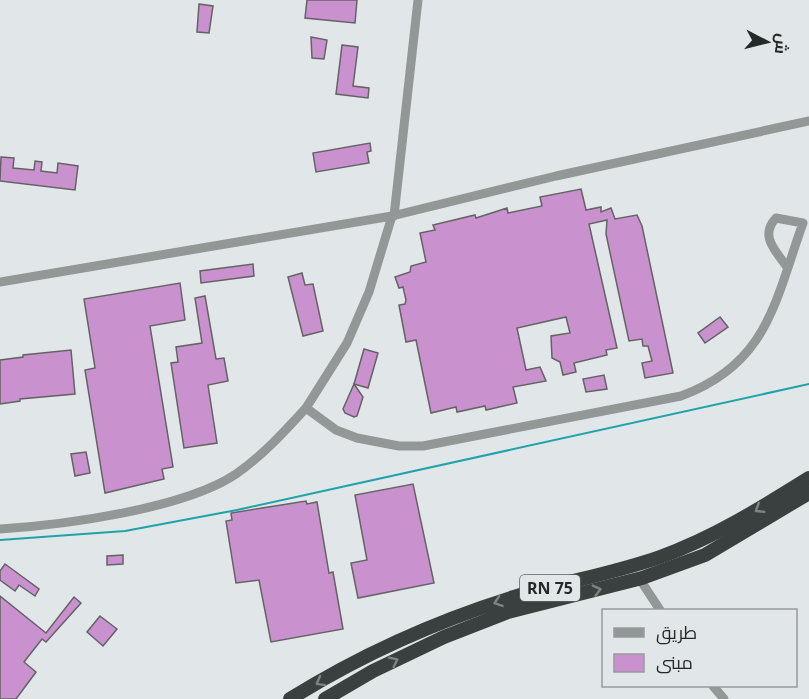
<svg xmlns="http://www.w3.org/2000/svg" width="809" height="699" viewBox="0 0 809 699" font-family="'Noto Sans',Cairo,sans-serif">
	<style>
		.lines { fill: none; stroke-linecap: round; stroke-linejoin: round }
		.stream { stroke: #21a2aa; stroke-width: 2 }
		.building { fill: #c992ce; stroke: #656265; stroke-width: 1.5 }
		.minor { stroke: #949797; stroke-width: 9 }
		.highway { stroke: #3a4040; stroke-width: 14 }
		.oneway { stroke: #7d8383 }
		.labels { text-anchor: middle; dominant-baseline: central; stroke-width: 4.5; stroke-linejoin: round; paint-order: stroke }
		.shield { fill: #e1e7e8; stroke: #5e6262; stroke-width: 1.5 }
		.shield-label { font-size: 16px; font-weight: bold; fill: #262929 }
	</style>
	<rect width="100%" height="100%" fill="#e1e7e8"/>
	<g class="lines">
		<!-- stream -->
		<polyline class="stream" points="0,540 125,531 237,510 809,384"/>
	</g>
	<!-- building -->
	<g class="building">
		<polygon points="307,0 357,0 355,23 305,18"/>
		<polygon points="199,4 213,6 209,33 197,32"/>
		<polygon points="311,37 327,40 324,59 312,58"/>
		<polygon points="342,45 358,47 353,86 369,88 368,98 336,94"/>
		<polygon points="370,143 371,151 367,152 369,163 316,172 313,153"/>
		<polygon points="1,157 14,158 13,168 34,170 35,161 42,162 41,171 57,173 58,163 78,166 75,190 0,181"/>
		<polygon points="581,189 586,210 601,207 601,212 611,208 615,219 637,215 642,226 673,373 645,378 642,363 652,361 648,346 643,346 642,339 629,341 606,234 607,220 589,224 617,348 606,350 607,355 574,363 576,372 563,375 560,362 552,358 551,336 570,333 566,317 517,328 526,370 540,367 546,381 513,387 517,403 486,410 485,406 457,412 456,407 431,413 416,340 406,342 399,305 405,304 406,300 403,287 399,288 395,277 410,272 411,266 426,262 420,233 435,230 433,225 475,215 476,218 507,208 508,213 542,206 540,197"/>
		<polygon points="253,264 254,276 201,283 200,271"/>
		<polygon points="302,273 305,285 313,284 323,331 303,336 288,277"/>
		<polygon points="180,283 185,320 150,326 173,467 162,469 164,479 105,493 85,370 95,368 84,299"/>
		<polygon points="205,296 216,359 224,358 228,381 208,385 217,443 184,448 171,363 178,362 176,347 202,343 195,298"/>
		<polygon points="720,317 728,327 705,343 698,333"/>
		<polygon points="364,349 378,353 368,388 354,384"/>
		<polygon points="71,350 75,394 20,399 20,401 0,404 0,360 23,357 23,355"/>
		<polygon points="604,375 607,389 586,392 583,379"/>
		<polygon points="354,384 363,397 357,416 354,417 345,413 343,409"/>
		<polygon points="86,452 90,473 75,476 71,454"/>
		<polygon points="413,484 434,583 358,598 351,563 367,560 355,495"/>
		<polygon points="306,501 307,504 317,502 329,573 333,572 343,629 271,642 259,580 236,583 226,521 232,520 231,513"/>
		<polygon points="123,555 123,564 107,565 107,556"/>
		<polygon points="5,564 39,589 35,596 19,585 15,591 0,580 0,571"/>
		<polygon points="0,596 46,633 74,597 81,603 46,642 42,639 24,662 36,672 16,699 0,699"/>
		<polygon points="100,616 117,629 103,646 87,632"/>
	</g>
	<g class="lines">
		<!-- minor -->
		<g class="minor">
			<path d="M 392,216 L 369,292 L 347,343 L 306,408 L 336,430 L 357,438 L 399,446 L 423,446 L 681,396 C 768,364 775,301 803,223 L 776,218 C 759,236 776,251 787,267"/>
			<polyline points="394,216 418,0"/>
			<polyline points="0,282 392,216 556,176 809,121"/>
			<path d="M 0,529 C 63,525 184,509 236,474 C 263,455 284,432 306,408"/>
			<polyline points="639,578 660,610"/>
			<polyline points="713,686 724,699"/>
		</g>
		<!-- highway -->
		<g class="highway">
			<path d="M 290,699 C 359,656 437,621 514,597 C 562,582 612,574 660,557 C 713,538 761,508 809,478"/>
			<polyline points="325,699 373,671 444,637 508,612 642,578 705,555 809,493"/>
		</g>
	</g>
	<!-- one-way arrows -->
	<defs><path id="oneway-chevron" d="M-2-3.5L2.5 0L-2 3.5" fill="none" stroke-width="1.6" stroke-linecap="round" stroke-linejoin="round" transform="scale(1.5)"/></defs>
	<g class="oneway">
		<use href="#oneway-chevron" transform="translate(759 509) rotate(148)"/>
		<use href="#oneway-chevron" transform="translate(597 590) rotate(-15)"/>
		<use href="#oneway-chevron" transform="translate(498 602) rotate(161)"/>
		<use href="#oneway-chevron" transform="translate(394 661) rotate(-26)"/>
		<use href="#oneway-chevron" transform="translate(320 682) rotate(151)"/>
	</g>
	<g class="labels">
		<!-- shield labels -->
		<rect class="shield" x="520" y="575" width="60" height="26" rx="4.5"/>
		<g class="shield-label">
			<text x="550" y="588">RN 75</text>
		</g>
	</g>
	<!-- legend -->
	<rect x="602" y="609" width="195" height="78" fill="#e1e7e8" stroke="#969b9c" stroke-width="1.5"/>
	<rect x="614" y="628" width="30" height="9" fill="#949797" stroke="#969b9c" stroke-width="1.5"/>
	<text x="656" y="639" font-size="18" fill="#262929">طريق</text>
	<rect x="614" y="654" width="30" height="18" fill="#c992ce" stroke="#969b9c" stroke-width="1.5"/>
	<text x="656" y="669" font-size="18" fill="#262929">مبنى</text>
	<!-- north arrow -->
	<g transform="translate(767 42) rotate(97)" stroke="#e1e7e8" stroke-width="4.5" paint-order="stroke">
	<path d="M0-4.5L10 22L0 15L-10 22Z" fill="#262929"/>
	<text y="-9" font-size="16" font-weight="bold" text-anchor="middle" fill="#262929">ش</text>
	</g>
</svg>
